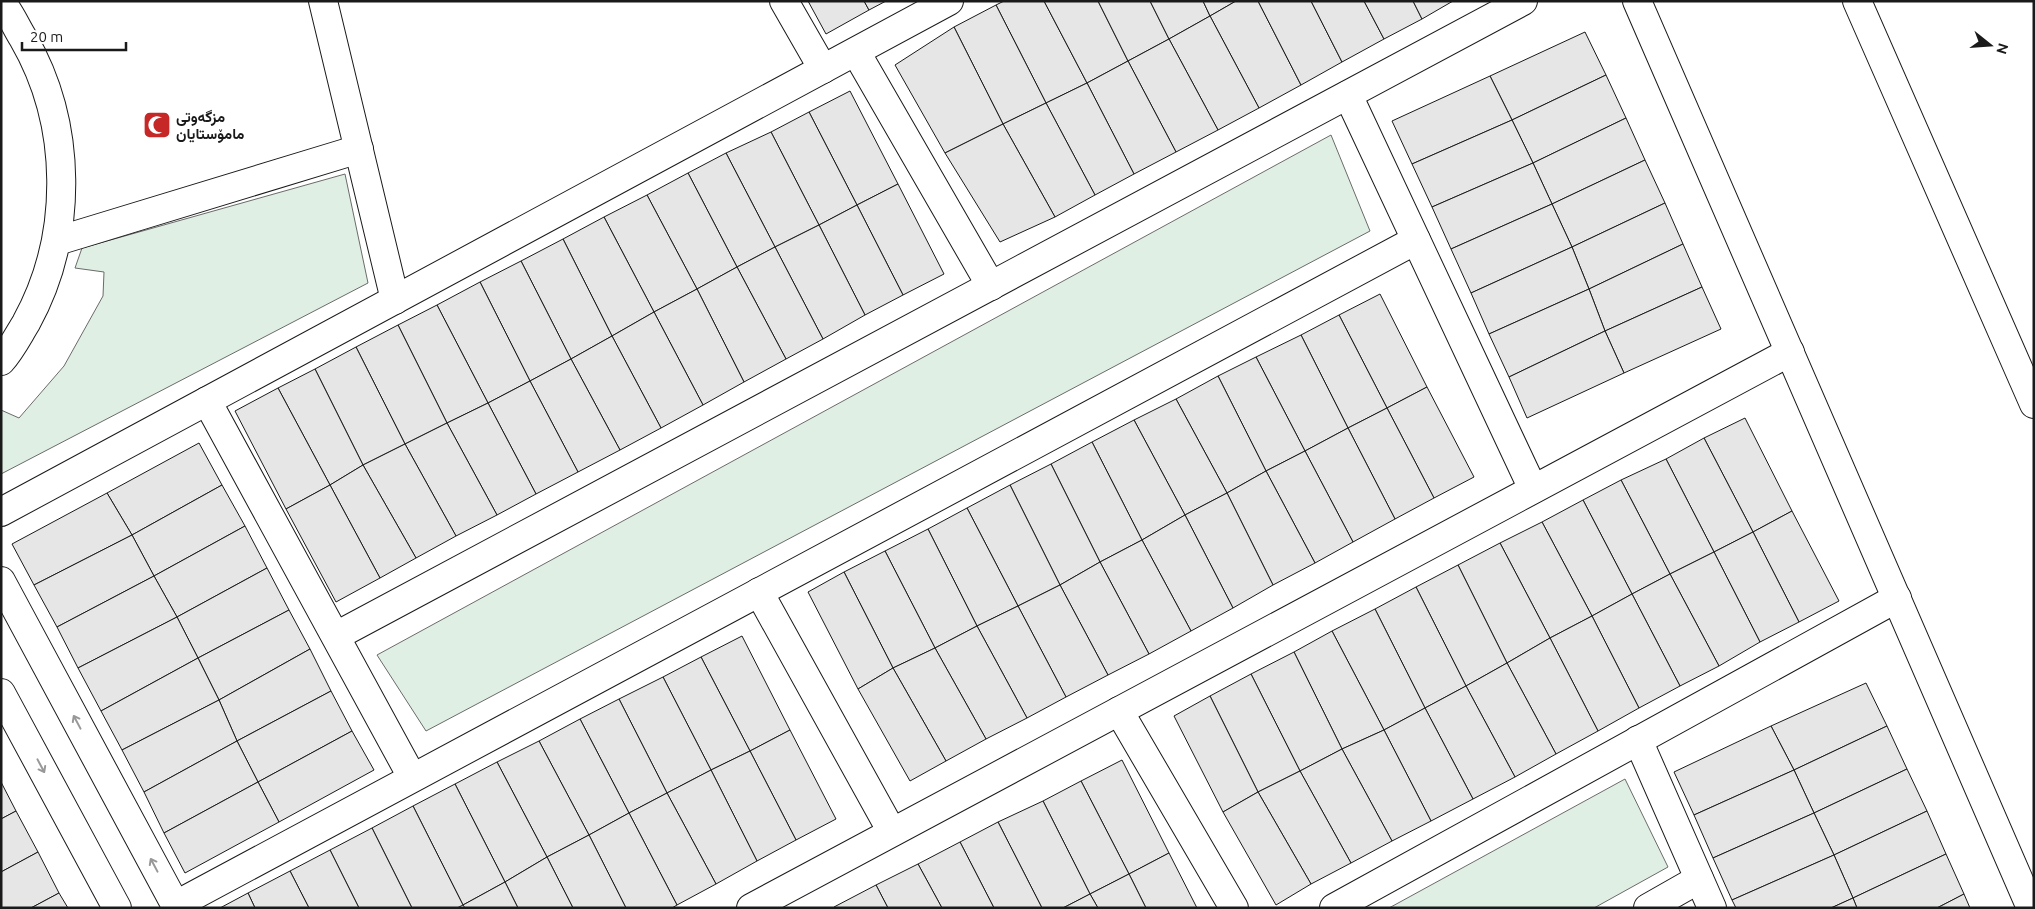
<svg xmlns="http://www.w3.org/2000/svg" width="2035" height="909" viewBox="0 0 2035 909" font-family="Ubuntu,Vazirmatn,sans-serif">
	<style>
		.green { fill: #e0efe3; stroke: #6a6a6a }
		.building { fill: #e6e6e6; stroke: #1a1a1a }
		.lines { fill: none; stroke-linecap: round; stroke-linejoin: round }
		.street-casing { stroke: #1a1a1a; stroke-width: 30 }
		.secondary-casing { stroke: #1a1a1a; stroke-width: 30 }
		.street { stroke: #fff; stroke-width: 28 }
		.secondary { stroke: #fff; stroke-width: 28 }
		.oneway { stroke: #989898 }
		.labels { text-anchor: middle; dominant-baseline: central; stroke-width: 4; stroke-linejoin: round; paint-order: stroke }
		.poi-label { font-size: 15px; font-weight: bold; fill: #1a1a1a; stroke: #fff; text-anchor: start }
	</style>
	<rect width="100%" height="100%" fill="#fff"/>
	<!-- green -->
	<g class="green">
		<polygon points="1331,135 1370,231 426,731 377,655"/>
		<polygon points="345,174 368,283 1,474 1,410 19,418 64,366 103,296 104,272 75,268 82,248"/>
		<polygon points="1625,779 1668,867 1594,908 1389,908"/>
	</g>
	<!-- building -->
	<g class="building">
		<polygon points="808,1 864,1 869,10 826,34"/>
		<polygon points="864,1 886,1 869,10"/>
		<polygon points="1004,1 1044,1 1087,83 1046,103 996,5"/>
		<polygon points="1044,1 1098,1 1128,61 1087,83"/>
		<polygon points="1098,1 1150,1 1169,39 1128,61"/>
		<polygon points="1150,1 1203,1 1210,16 1169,39"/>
		<polygon points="1203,1 1236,1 1210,16"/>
		<polygon points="1236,1 1258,1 1301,85 1259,108 1210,16"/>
		<polygon points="1258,1 1311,1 1342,62 1301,85"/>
		<polygon points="1311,1 1364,1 1384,39 1342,62"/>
		<polygon points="1364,1 1413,1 1422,19 1384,39"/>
		<polygon points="1413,1 1453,1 1422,19"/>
		<polygon points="996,5 1046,103 1003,124 954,27"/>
		<polygon points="1210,16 1259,108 1218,130 1169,39"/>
		<polygon points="954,27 1003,124 945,153 895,65"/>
		<polygon points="1585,32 1606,75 1512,120 1490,76"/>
		<polygon points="1169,39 1218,130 1176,152 1128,61"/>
		<polygon points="1128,61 1176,152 1134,174 1087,83"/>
		<polygon points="1606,75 1626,118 1533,163 1512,120"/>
		<polygon points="1490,76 1512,120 1412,164 1392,121"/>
		<polygon points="1087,83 1134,174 1095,195 1046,103"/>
		<polygon points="850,91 898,184 857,205 809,112"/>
		<polygon points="1046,103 1095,195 1055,217 1003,124"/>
		<polygon points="809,112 857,205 819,225 771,132"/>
		<polygon points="1626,118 1645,160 1552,204 1533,163"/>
		<polygon points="1512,120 1533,163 1432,207 1412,164"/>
		<polygon points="1003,124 1055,217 1000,242 945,153"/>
		<polygon points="771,132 819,225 775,247 726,153"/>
		<polygon points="726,153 775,247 737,267 688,173"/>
		<polygon points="1645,160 1665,203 1572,247 1552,204"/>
		<polygon points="1533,163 1552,204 1451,249 1432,207"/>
		<polygon points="688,173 737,267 697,289 647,195"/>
		<polygon points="898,184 944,274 903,295 857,205"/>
		<polygon points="647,195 697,289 654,312 604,217"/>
		<polygon points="1665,203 1683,244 1589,289 1572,247"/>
		<polygon points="1552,204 1572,247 1471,293 1451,249"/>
		<polygon points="857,205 903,295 865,315 819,225"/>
		<polygon points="604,217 654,312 612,336 563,239"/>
		<polygon points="819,225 865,315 823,339 775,247"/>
		<polygon points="563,239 612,336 571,359 521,261"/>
		<polygon points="1683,244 1702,287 1605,331 1589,289"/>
		<polygon points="775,247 823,339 786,359 737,267"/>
		<polygon points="1572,247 1589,289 1489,334 1471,293"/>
		<polygon points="521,261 571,359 530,381 480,282"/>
		<polygon points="737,267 786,359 744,382 697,289"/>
		<polygon points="480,282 530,381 488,403 437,305"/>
		<polygon points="1702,287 1721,329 1624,373 1605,331"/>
		<polygon points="697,289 744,382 703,405 654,312"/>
		<polygon points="1589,289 1605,331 1509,377 1489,334"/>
		<polygon points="1380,294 1427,387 1387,408 1339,315"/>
		<polygon points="437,305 488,403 447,423 398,325"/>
		<polygon points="654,312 703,405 661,428 612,336"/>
		<polygon points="1339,315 1387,408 1348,428 1301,335"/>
		<polygon points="398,325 447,423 405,444 356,347"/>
		<polygon points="1605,331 1624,373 1527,418 1509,377"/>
		<polygon points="1301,335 1348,428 1305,451 1256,357"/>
		<polygon points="612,336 661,428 620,450 571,359"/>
		<polygon points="356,347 405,444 363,465 315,369"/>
		<polygon points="1256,357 1305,451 1266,471 1218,376"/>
		<polygon points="571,359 620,450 578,472 530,381"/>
		<polygon points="315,369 363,465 330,485 278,388"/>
		<polygon points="1218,376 1266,471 1227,493 1176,399"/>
		<polygon points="530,381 578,472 536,494 488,403"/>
		<polygon points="1427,387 1474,477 1434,498 1387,408"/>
		<polygon points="278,388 330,485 286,509 235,411"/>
		<polygon points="1176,399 1227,493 1185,515 1134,420"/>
		<polygon points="488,403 536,494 497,515 447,423"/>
		<polygon points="1387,408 1434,498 1395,519 1348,428"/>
		<polygon points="1745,418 1792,511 1753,532 1704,438"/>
		<polygon points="1134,420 1185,515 1142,540 1092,442"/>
		<polygon points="447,423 497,515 456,536 405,444"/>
		<polygon points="1348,428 1395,519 1353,542 1305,451"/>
		<polygon points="1704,438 1753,532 1714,552 1666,459"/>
		<polygon points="1092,442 1142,540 1100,562 1051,464"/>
		<polygon points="199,443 222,485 132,535 107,493"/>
		<polygon points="405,444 456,536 416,558 363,465"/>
		<polygon points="1305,451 1353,542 1315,563 1266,471"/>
		<polygon points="1666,459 1714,552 1670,574 1621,480"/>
		<polygon points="1051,464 1100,562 1060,585 1010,485"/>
		<polygon points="363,465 416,558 380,578 330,485"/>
		<polygon points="1266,471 1315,563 1273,585 1227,493"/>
		<polygon points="1621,480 1670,574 1632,594 1583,500"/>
		<polygon points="222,485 245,526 154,576 132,535"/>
		<polygon points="330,485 380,578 336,602 286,509"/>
		<polygon points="1010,485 1060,585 1018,606 967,508"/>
		<polygon points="107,493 132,535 34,585 12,544"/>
		<polygon points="1227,493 1273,585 1233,608 1185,515"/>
		<polygon points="1583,500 1632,594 1592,616 1542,522"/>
		<polygon points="967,508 1018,606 977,626 928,529"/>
		<polygon points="1792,511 1839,601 1799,622 1753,532"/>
		<polygon points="1185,515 1233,608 1191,631 1142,540"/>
		<polygon points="1542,522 1592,616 1550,638 1500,543"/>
		<polygon points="245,526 267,568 177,617 154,576"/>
		<polygon points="928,529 977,626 935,648 885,551"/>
		<polygon points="1753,532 1799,622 1760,642 1714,552"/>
		<polygon points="132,535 154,576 57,627 34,585"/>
		<polygon points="1142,540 1191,631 1149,654 1100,562"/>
		<polygon points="1500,543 1550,638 1507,663 1458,565"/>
		<polygon points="885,551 935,648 893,668 844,572"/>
		<polygon points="1714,552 1760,642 1719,666 1670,574"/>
		<polygon points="1100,562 1149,654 1108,675 1060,585"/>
		<polygon points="1458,565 1507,663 1466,686 1416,587"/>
		<polygon points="267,568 289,610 198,658 177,617"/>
		<polygon points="844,572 893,668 858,689 808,592"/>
		<polygon points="1670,574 1719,666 1680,686 1632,594"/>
		<polygon points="154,576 177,617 78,668 57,627"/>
		<polygon points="1060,585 1108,675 1066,697 1018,606"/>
		<polygon points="1416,587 1466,686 1425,708 1375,609"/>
		<polygon points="1632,594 1680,686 1639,708 1592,616"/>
		<polygon points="1018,606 1066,697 1027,718 977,626"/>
		<polygon points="1375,609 1425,708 1384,730 1332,631"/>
		<polygon points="289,610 310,649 219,700 198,658"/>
		<polygon points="1592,616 1639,708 1598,731 1550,638"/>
		<polygon points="177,617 198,658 101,711 78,668"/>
		<polygon points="977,626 1027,718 986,739 935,648"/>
		<polygon points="1332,631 1384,730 1342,749 1294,652"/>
		<polygon points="742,636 790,730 750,751 701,657"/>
		<polygon points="1550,638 1598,731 1556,754 1507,663"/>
		<polygon points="935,648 986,739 946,761 893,668"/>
		<polygon points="310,649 331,691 237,741 219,700"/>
		<polygon points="1294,652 1342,749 1300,771 1251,674"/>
		<polygon points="701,657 750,751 711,770 663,677"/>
		<polygon points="198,658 219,700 122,750 101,711"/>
		<polygon points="1507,663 1556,754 1515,777 1466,686"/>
		<polygon points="893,668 946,761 910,781 858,689"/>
		<polygon points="1251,674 1300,771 1258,792 1210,696"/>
		<polygon points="663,677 711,770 667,793 619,699"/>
		<polygon points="1866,683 1887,726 1794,770 1771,726"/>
		<polygon points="1466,686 1515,777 1473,799 1425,708"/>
		<polygon points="331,691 352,731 258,782 237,741"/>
		<polygon points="1210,696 1258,792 1223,812 1174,716"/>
		<polygon points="619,699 667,793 629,813 580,719"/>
		<polygon points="219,700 237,741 144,792 122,750"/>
		<polygon points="1425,708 1473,799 1431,821 1384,730"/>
		<polygon points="580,719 629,813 589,835 539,741"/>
		<polygon points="1771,726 1794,770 1694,815 1674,772"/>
		<polygon points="1887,726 1907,769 1814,813 1794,770"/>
		<polygon points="790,730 836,819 796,840 750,751"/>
		<polygon points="1384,730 1431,821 1392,841 1342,749"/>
		<polygon points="352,731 374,770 279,822 258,782"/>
		<polygon points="237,741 258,782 164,833 144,792"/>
		<polygon points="539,741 589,835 547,857 497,762"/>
		<polygon points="1342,749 1392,841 1351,863 1300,771"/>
		<polygon points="750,751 796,840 757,861 711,770"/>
		<polygon points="1122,760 1169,853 1129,874 1081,781"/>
		<polygon points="497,762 547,857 505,882 455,784"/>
		<polygon points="1907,769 1927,811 1834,855 1814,813"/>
		<polygon points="711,770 757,861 716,884 667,793"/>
		<polygon points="1794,770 1814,813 1713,858 1694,815"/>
		<polygon points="1300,771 1351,863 1311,884 1258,792"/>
		<polygon points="1081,781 1129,874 1090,894 1043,801"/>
		<polygon points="1,782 16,811 1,819"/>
		<polygon points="258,782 279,822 185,873 164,833"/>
		<polygon points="455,784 505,882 463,905 413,806"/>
		<polygon points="1258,792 1311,884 1276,905 1223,812"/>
		<polygon points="667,793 716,884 677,905 629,813"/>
		<polygon points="1043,801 1090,894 1063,908 1042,908 998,822"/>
		<polygon points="413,806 463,905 457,908 412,908 372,828"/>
		<polygon points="16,811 38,852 1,872 1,819"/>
		<polygon points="1927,811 1946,854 1853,898 1834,855"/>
		<polygon points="629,813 677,905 672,908 626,908 589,835"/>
		<polygon points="1814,813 1834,855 1732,900 1713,858"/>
		<polygon points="998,822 1042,908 994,908 960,842"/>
		<polygon points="372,828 412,908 359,908 330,850"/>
		<polygon points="589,835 626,908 573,908 547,857"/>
		<polygon points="960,842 994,908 942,908 918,864"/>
		<polygon points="330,850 359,908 309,908 290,871"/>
		<polygon points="38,852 59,893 31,908 1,908 1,872"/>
		<polygon points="1169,853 1197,908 1146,908 1129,874"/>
		<polygon points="1946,854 1964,894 1937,908 1857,908 1853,898"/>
		<polygon points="1834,855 1853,898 1831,908 1736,908 1732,900"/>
		<polygon points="547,857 573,908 518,908 505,882"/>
		<polygon points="918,864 942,908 888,908 876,885"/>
		<polygon points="290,871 309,908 255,908 248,893"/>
		<polygon points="1129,874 1146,908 1098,908 1090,894"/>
		<polygon points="505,882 518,908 465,908 463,905"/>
		<polygon points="876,885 888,908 835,908 834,907"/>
		<polygon points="59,893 68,908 31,908"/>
		<polygon points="248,893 255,908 220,908"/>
		<polygon points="1090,894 1098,908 1063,908"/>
		<polygon points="1964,894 1970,908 1937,908"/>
		<polygon points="1853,898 1857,908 1831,908"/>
	</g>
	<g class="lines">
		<defs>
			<g id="street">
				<polyline points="323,1 395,300"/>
				<polyline points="784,1 823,69"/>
				<polyline points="1637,1 2031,908"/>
				<polyline points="1857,1 2034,404"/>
				<polyline points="856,52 991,286"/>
				<polyline points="1348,95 1533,489"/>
				<polyline points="57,241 359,149"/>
				<polyline points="207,401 412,777"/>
				<polyline points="1,512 949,1"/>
				<polyline points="759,592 892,832"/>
				<polyline points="336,636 1523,1"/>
				<polyline points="1119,711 1234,908"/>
				<polyline points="1638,740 1712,908"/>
				<polyline points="176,905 1416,240"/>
				<polyline points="751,908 1790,352"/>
				<polyline points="1334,908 1897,598"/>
				<polyline points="1648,908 1699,879"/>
			</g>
			<g id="secondary">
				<path d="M 1,2 C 10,12 16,27 23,38 C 73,124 74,236 26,323 C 18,336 11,350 1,361"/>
				<polyline points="1,581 177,908"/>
				<polyline points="1,693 117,908"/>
			</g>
		</defs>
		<!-- street casing -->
		<use href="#street" class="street-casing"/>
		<!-- secondary casing -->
		<use href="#secondary" class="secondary-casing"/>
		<!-- street -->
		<use href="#street" class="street"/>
		<!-- secondary -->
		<use href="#secondary" class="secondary"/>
	</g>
	<!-- one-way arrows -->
	<defs><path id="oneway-shaft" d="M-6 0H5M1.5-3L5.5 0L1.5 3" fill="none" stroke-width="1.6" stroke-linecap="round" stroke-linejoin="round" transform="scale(1.25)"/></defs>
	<g class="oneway">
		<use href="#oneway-shaft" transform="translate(77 722) rotate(-118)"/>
		<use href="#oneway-shaft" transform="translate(41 766) rotate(62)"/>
		<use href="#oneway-shaft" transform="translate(154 865) rotate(-118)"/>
	</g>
	<!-- icons -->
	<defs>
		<symbol id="mosque-square" viewBox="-11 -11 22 22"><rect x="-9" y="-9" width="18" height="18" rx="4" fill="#c62828" stroke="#fff"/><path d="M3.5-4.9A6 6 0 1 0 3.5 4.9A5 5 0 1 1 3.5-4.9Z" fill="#fff"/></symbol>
	</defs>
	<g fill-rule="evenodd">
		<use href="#mosque-square" x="141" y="109" width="32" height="32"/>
	</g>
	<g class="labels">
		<!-- poi labels -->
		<g class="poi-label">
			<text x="176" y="116">مزگەوتی<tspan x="176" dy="17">مامۆستایان</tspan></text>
		</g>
	</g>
	<!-- border -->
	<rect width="2035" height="909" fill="none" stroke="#1a1a1a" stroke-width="5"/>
	<!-- north arrow -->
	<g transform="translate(1990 45) rotate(107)" stroke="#ffffff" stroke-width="4" paint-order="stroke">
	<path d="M0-4L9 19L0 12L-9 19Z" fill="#1a1a1a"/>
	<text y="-8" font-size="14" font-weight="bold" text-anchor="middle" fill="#1a1a1a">N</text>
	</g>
	<!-- scale -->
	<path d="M22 42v8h104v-8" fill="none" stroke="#1a1a1a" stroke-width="2.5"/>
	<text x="30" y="42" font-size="15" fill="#1a1a1a" stroke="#ffffff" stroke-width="4" paint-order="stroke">20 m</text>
</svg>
